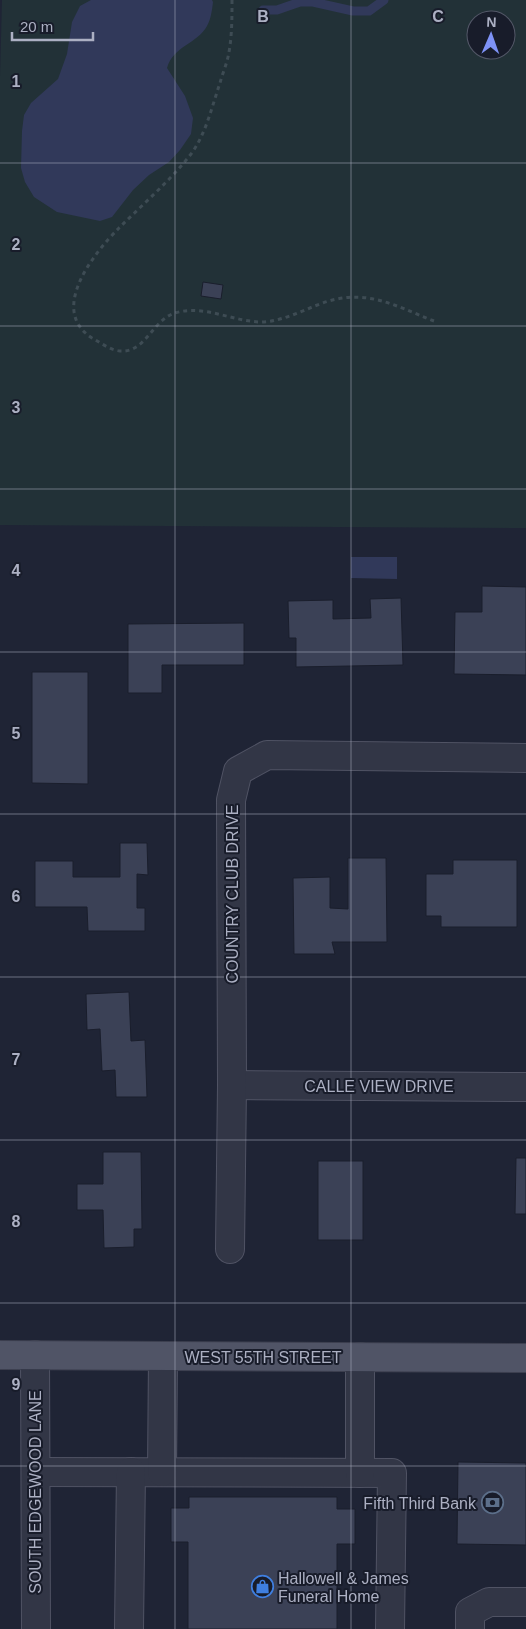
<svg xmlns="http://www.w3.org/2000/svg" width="526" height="1629" viewBox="0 0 526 1629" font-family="Arial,sans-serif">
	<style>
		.green { fill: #223137; fill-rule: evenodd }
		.water { fill: #31395a }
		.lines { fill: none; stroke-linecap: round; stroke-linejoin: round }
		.stream { stroke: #31395a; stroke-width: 9 }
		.building { fill: #3b4156; stroke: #1a1e2c }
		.minor-casing { stroke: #505364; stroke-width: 30 }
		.major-casing { stroke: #3c3f4f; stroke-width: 30 }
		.path { stroke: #3e4c54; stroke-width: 3; stroke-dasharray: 4 4; stroke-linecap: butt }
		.minor { stroke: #323646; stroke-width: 28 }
		.major { stroke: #505466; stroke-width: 28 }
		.grid { fill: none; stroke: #acb0c3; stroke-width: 1; stroke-opacity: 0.55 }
		.labels { text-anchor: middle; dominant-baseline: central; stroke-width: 4; stroke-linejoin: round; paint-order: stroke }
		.street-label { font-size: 16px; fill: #acb0c3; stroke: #181c2a }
		.poi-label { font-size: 16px; fill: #acb0c3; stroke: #181c2a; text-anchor: end }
		.grid-label { font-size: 16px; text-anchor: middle; font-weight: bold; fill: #acb0c3; stroke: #181c2a; stroke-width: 4; stroke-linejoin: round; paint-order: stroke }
	</style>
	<rect width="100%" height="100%" fill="#1f2435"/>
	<!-- green -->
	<path class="green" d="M 2,0 L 526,0 L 526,528 L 0,525 L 0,77 ZM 476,20 L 506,20 L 506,50 L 476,50 Z"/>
	<!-- water -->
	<g class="water">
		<path d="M 91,0 L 212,0 L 213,2 C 212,10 211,19 207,26 C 197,44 173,46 167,68 L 185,96 L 193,118 L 191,134 L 180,150 L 169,162 L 149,175 L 133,190 L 112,217 L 100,221 L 57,212 L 34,197 L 25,182 L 21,168 L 22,131 L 24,115 L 31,103 L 58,79 L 67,54 L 72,22 L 80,6 Z"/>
		<polygon points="351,557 397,557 397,579 351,578"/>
	</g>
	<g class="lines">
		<!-- stream -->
		<polyline class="stream" points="263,10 277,10 300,2 313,2 353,11 369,11 384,0"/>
	</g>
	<!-- building -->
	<g class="building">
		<polygon points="203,282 223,285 221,299 201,296"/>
		<polygon points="482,586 526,587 526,675 454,674 455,612 482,612"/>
		<polygon points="401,598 403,665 296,667 296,638 289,638 288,601 333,600 333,619 371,618 370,599"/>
		<polygon points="244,623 244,665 162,665 162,693 128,693 128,624"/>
		<polygon points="32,672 88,672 88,784 32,783"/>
		<polygon points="120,843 147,843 148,875 137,874 137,908 145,908 145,931 88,931 87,907 35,907 35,861 73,861 73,877 120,877"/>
		<polygon points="348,858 386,858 387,942 332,942 335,954 294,954 293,878 330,877 330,908 348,909"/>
		<polygon points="453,860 517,860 517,927 441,927 441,916 426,916 426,874 453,874"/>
		<polygon points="129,992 131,1041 145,1040 147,1097 116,1097 115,1070 102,1071 100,1029 87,1030 86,994"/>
		<polygon points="103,1152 141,1152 142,1229 134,1229 134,1247 104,1248 103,1210 77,1210 77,1184 103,1184"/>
		<polygon points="516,1158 526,1158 526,1214 515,1214"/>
		<rect x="318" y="1161" width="45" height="79"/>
		<polygon points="458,1462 526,1463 526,1545 457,1544"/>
		<polygon points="189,1497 337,1497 337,1509 355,1509 355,1544 337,1544 337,1629 188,1629 188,1542 171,1542 171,1508 189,1508"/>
	</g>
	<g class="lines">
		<defs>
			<g id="minor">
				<polyline points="232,1085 526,1087"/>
				<polyline points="230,1249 232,1085 231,800 238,771 267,755 526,758"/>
				<polyline points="35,1355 36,1629"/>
				<polyline points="36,1472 392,1473 390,1629"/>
				<polyline points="162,1472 163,1356"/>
				<polyline points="360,1473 360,1357"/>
				<polyline points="129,1629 131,1472"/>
				<polyline points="470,1629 470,1612 489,1602 526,1602"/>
			</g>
			<polyline id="major" points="0,1355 526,1358"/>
		</defs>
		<!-- minor casing -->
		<use href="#minor" class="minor-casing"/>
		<!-- major casing -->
		<use href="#major" class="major-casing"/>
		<!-- path -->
		<path class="path" d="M 232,0 C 232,19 232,39 228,57 C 226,66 222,75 220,83 C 212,106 206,134 191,154 C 170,181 143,204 119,228 C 94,253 48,310 92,338 C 101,343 110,350 120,351 C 146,353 152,320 175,313 C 204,304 233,322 262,322 C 283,321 301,311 320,304 C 365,287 393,305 434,321"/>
		<!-- minor -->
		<use href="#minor" class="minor"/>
		<!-- major -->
		<use href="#major" class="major"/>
	</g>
	<!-- grid -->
	<path class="grid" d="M 175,0 L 175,1629M 351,0 L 351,1629M 0,163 L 526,163M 0,326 L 526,326M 0,489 L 526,489M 0,652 L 526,652M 0,814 L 526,814M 0,977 L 526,977M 0,1140 L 526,1140M 0,1303 L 526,1303M 0,1466 L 526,1466"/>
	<!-- icons -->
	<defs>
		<symbol id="bank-ring" viewBox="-11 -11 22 22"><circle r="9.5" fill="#181c2a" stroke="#5c6f8a" stroke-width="1.5"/><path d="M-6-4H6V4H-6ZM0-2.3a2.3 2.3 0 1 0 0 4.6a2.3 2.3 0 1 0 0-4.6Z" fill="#5c6f8a"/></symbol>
		<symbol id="shop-ring" viewBox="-11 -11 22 22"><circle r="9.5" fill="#181c2a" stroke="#3f7fe0" stroke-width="1.5"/><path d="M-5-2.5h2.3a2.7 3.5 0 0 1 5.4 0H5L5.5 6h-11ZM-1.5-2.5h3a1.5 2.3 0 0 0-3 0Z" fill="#3f7fe0"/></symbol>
	</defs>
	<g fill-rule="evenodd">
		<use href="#bank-ring" x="480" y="1490" width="25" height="25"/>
		<use href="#shop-ring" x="250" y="1574" width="25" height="25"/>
	</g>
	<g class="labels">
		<!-- street labels -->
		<g class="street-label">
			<text transform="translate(232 894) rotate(-90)">COUNTRY CLUB DRIVE</text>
			<text x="379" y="1086">CALLE VIEW DRIVE</text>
			<text x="263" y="1357">WEST 55TH STREET</text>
			<text transform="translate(35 1492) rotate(-90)">SOUTH EDGEWOOD LANE</text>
		</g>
		<!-- poi labels -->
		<g class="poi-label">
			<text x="476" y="1503">Fifth Third Bank</text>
			<text x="278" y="1578" text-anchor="start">Hallowell &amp; James<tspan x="278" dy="18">Funeral Home</tspan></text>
		</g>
	</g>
	<g class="grid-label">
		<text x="263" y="22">B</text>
		<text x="438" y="22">C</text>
		<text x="16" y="87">1</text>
		<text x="16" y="250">2</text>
		<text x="16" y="413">3</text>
		<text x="16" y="576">4</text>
		<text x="16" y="739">5</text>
		<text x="16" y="902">6</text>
		<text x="16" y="1065">7</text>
		<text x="16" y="1227">8</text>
		<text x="16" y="1390">9</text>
	</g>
	<!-- north arrow -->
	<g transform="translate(491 35) rotate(2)"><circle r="24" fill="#181c2a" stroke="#535767"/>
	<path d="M0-4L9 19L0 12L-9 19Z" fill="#7e92f6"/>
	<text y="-8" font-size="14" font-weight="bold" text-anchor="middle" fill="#acb0c3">N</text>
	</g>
	<!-- scale -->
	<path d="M12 32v8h81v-8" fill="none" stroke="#acb0c3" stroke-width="2.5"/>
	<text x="20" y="32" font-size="15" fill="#acb0c3" stroke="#181c2a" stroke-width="4" paint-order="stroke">20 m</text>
</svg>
